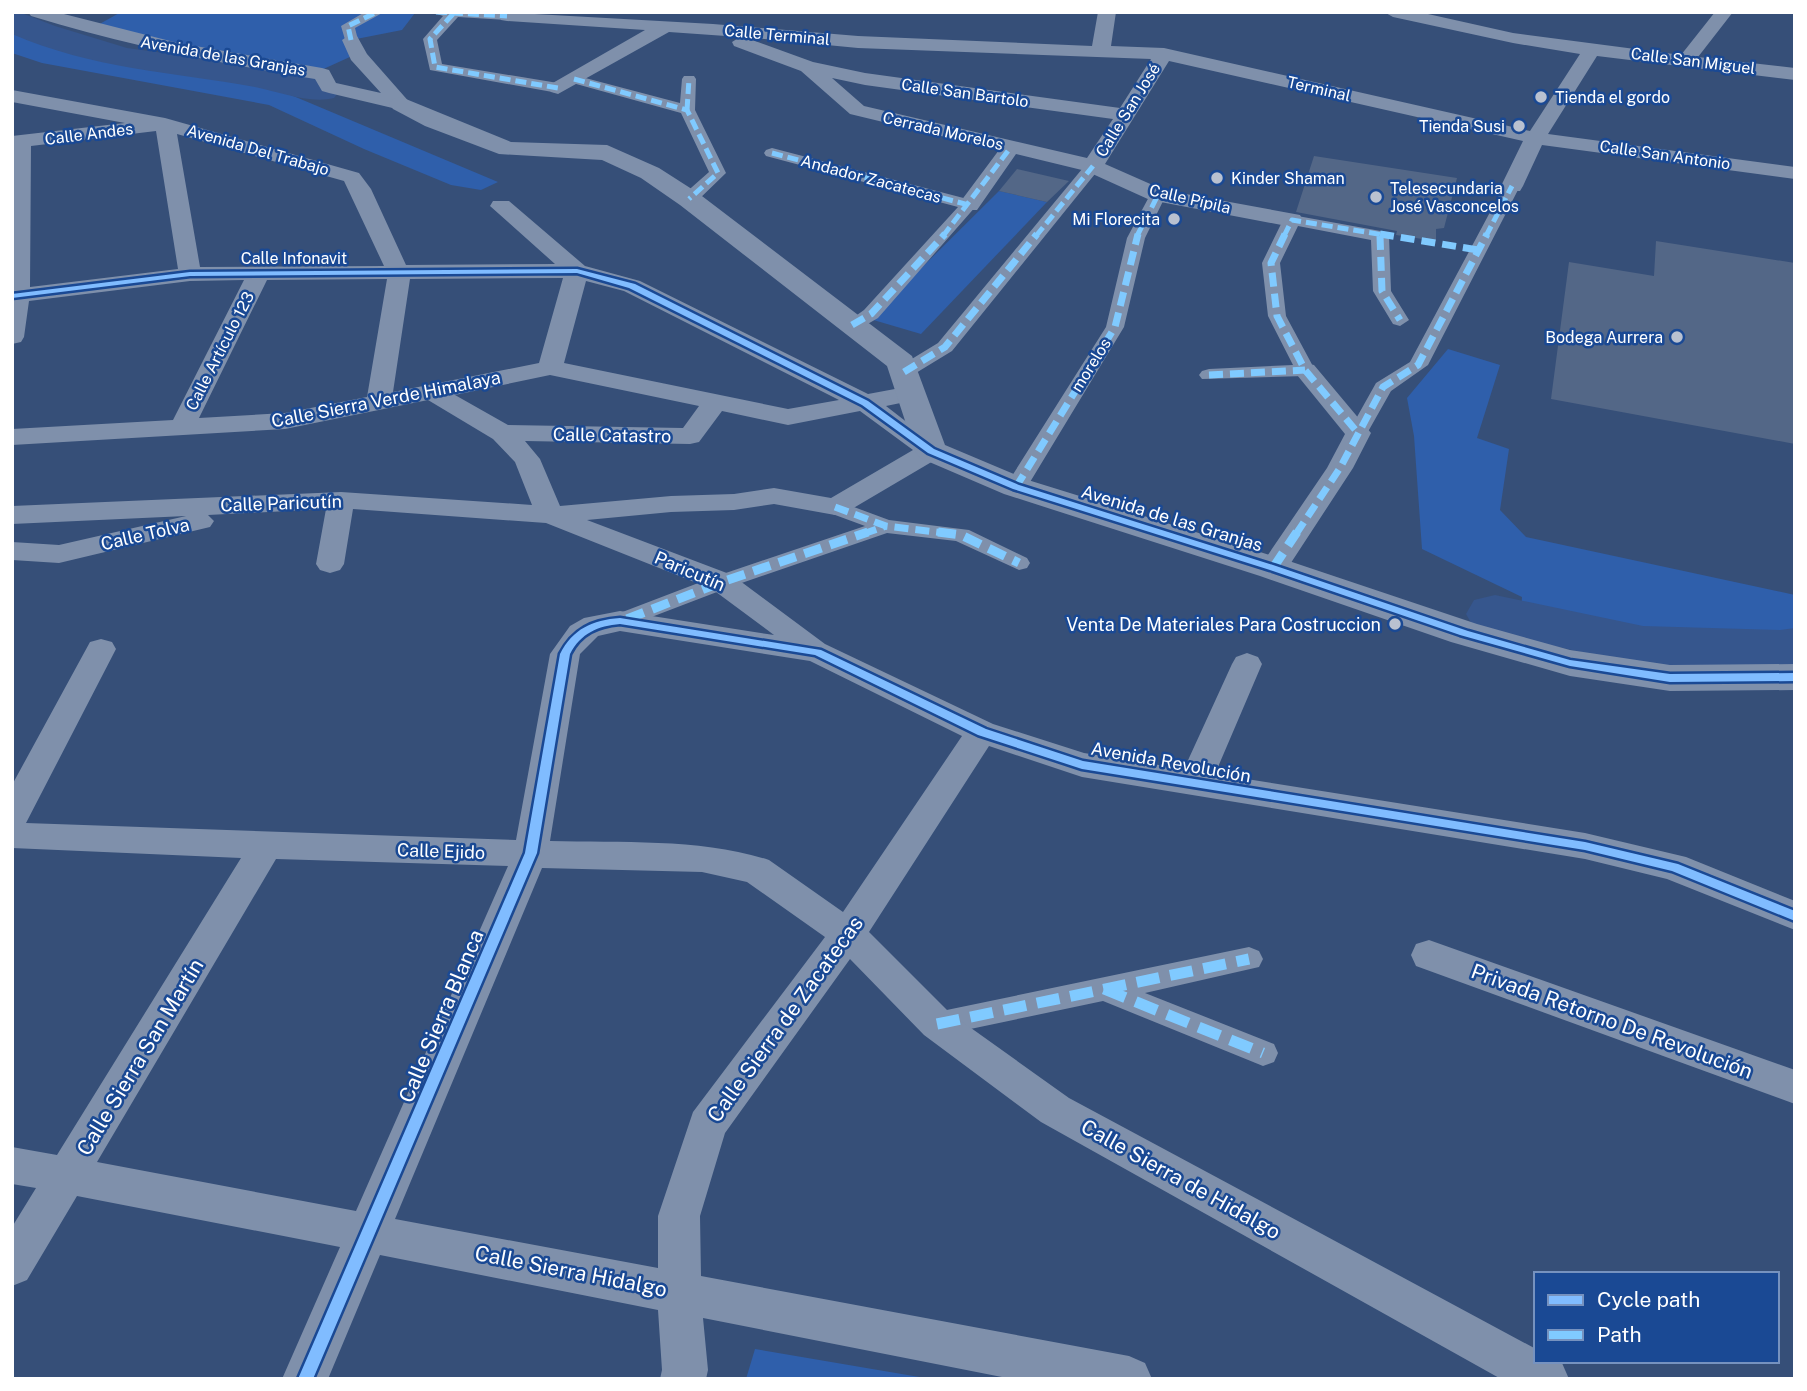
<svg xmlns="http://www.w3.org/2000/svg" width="1807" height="1391" viewBox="0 0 1807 1391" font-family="'Public Sans',sans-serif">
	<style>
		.green { fill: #2f5fab }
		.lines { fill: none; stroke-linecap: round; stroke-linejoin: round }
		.river { fill: #36568d; fill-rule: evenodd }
		.building { fill: #536787 }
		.pedestrian { fill: #7f90ab; fill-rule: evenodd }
		.minor { fill: #7f90ab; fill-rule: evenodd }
		.tertiary { fill: #7f90ab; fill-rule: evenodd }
		.quiet-far3 { stroke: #80caff; stroke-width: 5; stroke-dasharray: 11 5; stroke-linecap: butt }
		.quiet-far2 { stroke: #80caff; stroke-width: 7; stroke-dasharray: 14 7; stroke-linecap: butt }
		.quiet-far1 { stroke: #80caff; stroke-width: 9; stroke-dasharray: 18 9; stroke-linecap: butt }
		.quiet { stroke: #80caff; stroke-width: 11; stroke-dasharray: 23 11; stroke-linecap: butt }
		.cycleway-casing { stroke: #1a4994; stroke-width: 5 }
		.cycleway { fill: #80bcff; fill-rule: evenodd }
		.poi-dot { fill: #b9c1d0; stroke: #1a4994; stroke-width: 2.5 }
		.labels { text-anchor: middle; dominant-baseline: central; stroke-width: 5; stroke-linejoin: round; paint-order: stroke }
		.far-street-label { font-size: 16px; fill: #fff; stroke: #1a4994 }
		.far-poi-label { font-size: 16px; fill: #fff; stroke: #1a4994; text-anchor: start }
		.street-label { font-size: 18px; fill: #fff; stroke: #1a4994 }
		.poi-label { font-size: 18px; fill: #fff; stroke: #1a4994; text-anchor: end }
		.near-street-label { font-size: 21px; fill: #fff; stroke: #1a4994 }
	</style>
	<rect width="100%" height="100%" fill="#364f78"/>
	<!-- green -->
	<g class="green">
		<polygon points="121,12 402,12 415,13 402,30 346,41 352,56 319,71 178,47 96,26"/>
		<polygon points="12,14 95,43 260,82 498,182 481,190 451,185 364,149 269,105 42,63 12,53"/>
		<polygon points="999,191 1047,202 921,334 870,319"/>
		<polygon points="1448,349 1500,365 1477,438 1509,449 1500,510 1526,537 1795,595 1795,642 1775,644 1643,639 1521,612 1522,597 1422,549 1414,436 1407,398"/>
		<polygon points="755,1349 931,1379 746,1379"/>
	</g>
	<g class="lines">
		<!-- river -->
		<g class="river">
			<path d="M 12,12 L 24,14 L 55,26 L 127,48 L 254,65 L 334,82 L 340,90 L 334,98 C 309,104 280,92 255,87 C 171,72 93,69 12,34 Z"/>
			<polygon points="1495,595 1643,626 1780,630 1795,628 1795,668 1780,670 1643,666 1474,628 1466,614 1474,600"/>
		</g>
	</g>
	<!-- building -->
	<g class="building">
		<polygon points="1314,156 1457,178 1444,228 1436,229 1436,241 1396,235 1397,231 1296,212"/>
		<polygon points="1017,169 1069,181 1047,202 999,191"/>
		<polygon points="1656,241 1795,263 1795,444 1551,399 1569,262 1654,276"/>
	</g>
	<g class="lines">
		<!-- pedestrian -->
		<g class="pedestrian">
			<polygon points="365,12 384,12 355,28 358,40 356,43 346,43 341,26"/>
			<polygon points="431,12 509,12 514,16 507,20 458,17 437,40 442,64 558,83 566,88 558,93 430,70 423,39 443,16"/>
			<polygon points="574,75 680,103 682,79 684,76 694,76 696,79 695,110 726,173 695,203 683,203 681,199 683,195 709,172 681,113 569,82 567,79 569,76"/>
			<polygon points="772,148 975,201 977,205 878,318 859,329 845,329 843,325 864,310 958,207 766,156 764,153 766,150"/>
			<polygon points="1093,161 1099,163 1101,166 1099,169 952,351 911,376 897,376 894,372 897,368 938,343 1087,163"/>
			<polygon points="1512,181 1520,186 1428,365 1391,391 1365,437 1351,437 1348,433 1376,383 1410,362 1504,186"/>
			<polygon points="1158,190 1166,195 1145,238 1124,327 1024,492 1008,492 1005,487 1106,327 1127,238 1150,195"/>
			<polygon points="1292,215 1386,232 1389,236 1391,291 1409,320 1400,326 1393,324 1373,291 1371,240 1298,226 1280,263 1286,316 1315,370 1305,376 1202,379 1199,375 1202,371 1209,369 1293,365 1268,316 1262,263 1283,220"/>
			<polygon points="835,500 889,520 969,530 1027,558 1030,563 1027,568 1019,570 956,541 887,533 730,587 628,626 620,629 612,626 608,621 612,616 714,577 865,526 827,512 824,507 827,502"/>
			<polygon points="1249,947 1259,951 1263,959 1259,967 1145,993 1274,1044 1278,1053 1274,1062 1263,1066 1103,1001 937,1036 927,1033 922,1024 927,1015 937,1012"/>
		</g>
		<!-- minor -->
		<g class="minor">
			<path d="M 28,12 L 56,12 L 178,43 L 322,68 L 329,70 L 336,83 L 381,93 L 351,60 L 342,40 L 351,34 L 357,36 L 367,54 L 411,104 L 401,110 L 329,93 L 322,91 L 315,79 C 219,63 124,45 31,16 Z"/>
			<path d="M 501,12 L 713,24 L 858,36 L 1092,46 L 1098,12 L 1116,12 L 1111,46 L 1164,48 L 1530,131 L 1580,54 L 1513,43 L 1393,17 L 1384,12 L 1419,12 L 1513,33 L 1681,55 L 1715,12 L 1733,12 L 1698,57 L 1795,68 L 1795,80 L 1597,56 L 1548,134 L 1795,167 L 1795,179 L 1542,145 L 1523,186 L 1520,191 L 1504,191 L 1501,186 L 1523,141 L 1169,61 L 1105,164 L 1164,190 L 1300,215 L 1303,220 L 1300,225 L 1292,227 L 1150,200 L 1086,171 L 1016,154 L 977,210 L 961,210 L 958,205 L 999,150 L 850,114 L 801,71 L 734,46 L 732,42 L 740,37 L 669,32 L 558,94 L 551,92 L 548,88 L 551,84 L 645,30 L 507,21 L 501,20 L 498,16 ZM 744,37 L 858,48 L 1151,59 L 1120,108 L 865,73 L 813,62 ZM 832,78 L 865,85 L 1113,119 L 1087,158 L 864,106 Z"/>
			<path d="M 12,90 L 165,118 L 359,173 L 371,189 L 406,265 L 555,264 L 490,206 L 493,201 L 509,201 L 585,266 L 640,281 L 868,394 L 911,386 L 920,389 L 924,394 L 920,399 L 886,406 L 944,451 L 940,457 L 845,513 L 835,515 L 774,504 L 734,510 L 671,512 L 587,520 L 732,575 L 825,644 L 993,724 L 1084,753 L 1184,769 L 1232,664 L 1236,657 L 1247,653 L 1258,657 L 1262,664 L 1215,774 L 1585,833 L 1686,857 L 1795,901 L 1795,930 L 1667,879 L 1585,859 L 1082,777 L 989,746 L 869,932 L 950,1013 L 1069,1098 L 1536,1349 L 1536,1361 L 1562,1363 L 1569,1379 L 1501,1379 L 1041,1122 L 924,1035 L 850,959 L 725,1133 L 700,1216 L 701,1276 L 1129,1356 L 1145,1363 L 1152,1379 L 1012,1379 L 703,1318 L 708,1370 L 706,1379 L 660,1379 L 662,1370 L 658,1310 L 380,1255 L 328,1379 L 282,1379 L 340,1247 L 77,1196 L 27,1280 L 12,1286 L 12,1227 L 36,1188 L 12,1184 L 12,1147 L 57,1155 L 241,858 L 12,848 L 12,785 L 90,642 L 101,639 L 112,642 L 116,649 L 26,823 L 516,840 L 550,654 L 570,626 L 584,618 L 620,611 L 774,635 L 712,589 L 546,523 L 353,509 L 344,564 L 340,570 L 330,573 L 320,570 L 316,564 L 326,509 L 208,515 L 214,521 L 210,527 L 59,563 L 12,560 L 12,542 L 59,545 L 186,516 L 12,524 L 12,506 L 341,492 L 532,505 L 515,462 L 493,439 L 428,400 L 285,429 L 12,445 L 12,429 L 173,420 L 244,280 L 190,281 L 29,301 L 24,337 L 21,342 L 12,344 L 12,136 L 125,123 L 12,102 ZM 156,131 L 178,269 L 30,287 L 31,146 ZM 177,134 L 344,181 L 384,266 L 200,267 ZM 563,278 L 539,363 L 393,392 L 410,279 ZM 387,279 L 367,397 L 285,413 L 199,418 L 267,280 ZM 586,281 L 624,291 L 839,400 L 788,409 L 564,363 ZM 550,375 L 699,406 L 683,428 L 508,425 L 455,395 ZM 722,411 L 788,425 L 860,411 L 913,450 L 831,498 L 774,488 L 734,494 L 671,496 L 560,506 L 540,459 L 525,441 L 690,444 L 699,442 ZM 620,631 L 810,661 L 962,736 L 843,912 L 769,860 C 700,838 623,843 550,841 L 580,654 L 598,636 ZM 276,859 L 508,866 L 356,1211 L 97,1162 ZM 542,868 L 702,872 L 747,882 L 825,937 L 693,1112 L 658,1216 L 658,1268 L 395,1219 Z"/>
			<polygon points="1305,363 1314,365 1371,433 1353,468 1283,575 1273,577 1263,575 1259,568 1327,468 1345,434 1293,370 1296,365"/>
			<polygon points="1429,940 1795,1070 1795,1104 1416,966 1411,955 1416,944"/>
		</g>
		<!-- tertiary -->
		<polygon class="tertiary" points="401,97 511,142 607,145 659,168 698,193 912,356 945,445 1028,480 1286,560 1477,624 1570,650 1670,665 1795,664 1795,690 1670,691 1570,676 1451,642 1260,576 1004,494 920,458 915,451 887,366 680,205 641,178 602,160 499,154 425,126 393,109 389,104 393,99"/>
		<!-- quiet-far3 -->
		<g class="quiet-far3">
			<polyline points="436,12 507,16"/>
			<polyline points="453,14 430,39 435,67 558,88"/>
			<polyline points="351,40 348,26 377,12"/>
			<polyline points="574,79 687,110 718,173 689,199"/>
			<polyline points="687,110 689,79"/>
			<polyline points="772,153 969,205"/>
			<polyline points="943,236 1011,147"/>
			<polyline points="1036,236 1093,166"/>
			<polyline points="1137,236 1158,195"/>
			<polyline points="1284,236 1292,220 1390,236"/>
			<polyline points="1486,236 1512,186"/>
		</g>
		<!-- quiet-far2 -->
		<g class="quiet-far2">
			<polyline points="1285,234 1271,263 1277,316 1305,370 1358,433"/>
			<polyline points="1380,234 1478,250"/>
			<polyline points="1380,236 1382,291 1400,320"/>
			<polyline points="852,325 871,314 945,234"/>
			<polyline points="904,372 945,347 1037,234"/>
			<polyline points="1209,375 1305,370"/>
			<polyline points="1016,487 1115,327 1138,234"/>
			<polyline points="835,507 886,526 952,534"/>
			<polyline points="863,534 886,526"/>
			<polyline points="1296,534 1340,468 1383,387 1418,365 1487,234"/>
		</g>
		<!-- quiet-far1 -->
		<g class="quiet-far1">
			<polyline points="938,532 961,535 1019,563"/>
			<polyline points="1273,568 1297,532"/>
			<polyline points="627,619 722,582 868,532"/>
		</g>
		<!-- quiet -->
		<g class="quiet">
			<polyline points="1104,989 1263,1053"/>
			<polyline points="937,1024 1249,959"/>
		</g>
		<defs>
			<g id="cycleway">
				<polygon points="577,269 635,284 868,401 934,449 1019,485 1276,566 1468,631 1570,660 1670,674 1795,673 1795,681 1670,682 1570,666 1460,635 1270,570 1013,489 928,453 862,405 629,288 577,273 190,276 12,298 12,294 190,272"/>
				<path d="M 620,618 L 821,650 L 986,729 L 1083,761 L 1585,842 L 1678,864 L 1795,911 L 1795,921 L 1672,871 L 1585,850 L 1082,769 L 978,735 L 815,655 L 620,624 C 598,626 581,633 570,654 L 537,853 L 313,1379 L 298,1379 L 525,853 L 560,654 C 573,629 592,620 620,618 Z"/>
			</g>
		</defs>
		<!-- cycleway casing -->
		<use href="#cycleway" class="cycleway-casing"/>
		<!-- cycleway -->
		<use href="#cycleway" class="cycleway"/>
	</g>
	<!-- markers -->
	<g class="poi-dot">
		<circle cx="1541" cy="97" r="7"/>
		<circle cx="1519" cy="126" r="7"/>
		<circle cx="1217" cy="178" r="7"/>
		<circle cx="1376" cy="197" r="7"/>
		<circle cx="1174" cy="219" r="7"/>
		<circle cx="1677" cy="337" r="7"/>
		<circle cx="1395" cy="624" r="7"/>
	</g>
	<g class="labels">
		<!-- far-street labels -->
		<g class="far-street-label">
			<text transform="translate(777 35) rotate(5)">Calle Terminal</text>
			<text transform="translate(223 56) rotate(10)">Avenida de las Granjas</text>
			<text transform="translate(1693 61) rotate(7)">Calle San Miguel</text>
			<text transform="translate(1319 89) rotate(13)">Terminal</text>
			<text transform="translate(965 93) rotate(8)">Calle San Bartolo</text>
			<text transform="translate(1128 110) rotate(-58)">Calle San José</text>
			<text transform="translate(943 131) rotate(13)">Cerrada Morelos</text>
			<text transform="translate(89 134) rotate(-7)">Calle Andes</text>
			<text transform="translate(258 150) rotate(16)">Avenida Del Trabajo</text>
			<text transform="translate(1665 155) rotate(8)">Calle San Antonio</text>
			<text transform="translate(871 179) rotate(15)">Andador Zacatecas</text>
			<text transform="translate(1190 199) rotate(13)">Calle Pípila</text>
			<text x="294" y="258">Calle Infonavit</text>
			<text transform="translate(220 351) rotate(-63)">Calle Artículo 123</text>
			<text transform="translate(1091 365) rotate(-58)">morelos</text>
		</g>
		<!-- far-poi labels -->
		<g class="far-poi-label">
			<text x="1555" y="97">Tienda el gordo</text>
			<text x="1505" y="126" text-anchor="end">Tienda Susi</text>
			<text x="1231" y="178">Kinder Shaman</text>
			<text x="1390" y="188">Telesecundaria<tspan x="1390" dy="18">José Vasconcelos</tspan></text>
			<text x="1160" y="219" text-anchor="end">Mi Florecita</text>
			<text x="1663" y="337" text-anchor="end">Bodega Aurrera</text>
		</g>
		<!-- street labels -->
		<g class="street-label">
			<text transform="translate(386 399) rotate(-11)">Calle Sierra Verde Himalaya</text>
			<text transform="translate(612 435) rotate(1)">Calle Catastro</text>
			<text transform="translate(281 503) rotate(-2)">Calle Paricutín</text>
			<text transform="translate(1172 518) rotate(17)">Avenida de las Granjas</text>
			<text transform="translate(145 534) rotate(-13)">Calle Tolva</text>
			<text transform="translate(690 571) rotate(23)">Paricutín</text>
			<text transform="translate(1171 762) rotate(10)">Avenida Revolución</text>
			<text transform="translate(441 851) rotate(2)">Calle Ejido</text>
		</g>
		<!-- poi labels -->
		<g class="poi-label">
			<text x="1381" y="624">Venta De Materiales Para Costruccion</text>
		</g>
		<!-- near-street labels -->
		<g class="near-street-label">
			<text transform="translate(441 1016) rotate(-67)">Calle Sierra Blanca</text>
			<text transform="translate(785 1019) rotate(-54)">Calle Sierra de Zacatecas</text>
			<text transform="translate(1612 1021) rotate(20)">Privada Retorno De Revolución</text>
			<text transform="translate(140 1057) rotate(-59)">Calle Sierra San Martín</text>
			<text transform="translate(1181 1179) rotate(29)">Calle Sierra de Hidalgo</text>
			<text transform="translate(571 1271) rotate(11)">Calle Sierra Hidalgo</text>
		</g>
	</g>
	<!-- border -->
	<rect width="1807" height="1391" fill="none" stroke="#ffffff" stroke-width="28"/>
	<!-- legend -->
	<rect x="1534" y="1272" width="245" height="91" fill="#1a4994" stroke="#7692bf" stroke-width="2"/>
	<rect x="1548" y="1295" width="35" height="10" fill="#80bcff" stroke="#7692bf" stroke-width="2"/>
	<text x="1597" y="1307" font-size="21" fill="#ffffff">Cycle path</text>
	<rect x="1548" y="1330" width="35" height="10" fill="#80caff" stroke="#7692bf" stroke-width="2"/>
	<text x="1597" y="1342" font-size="21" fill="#ffffff">Path</text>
</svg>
